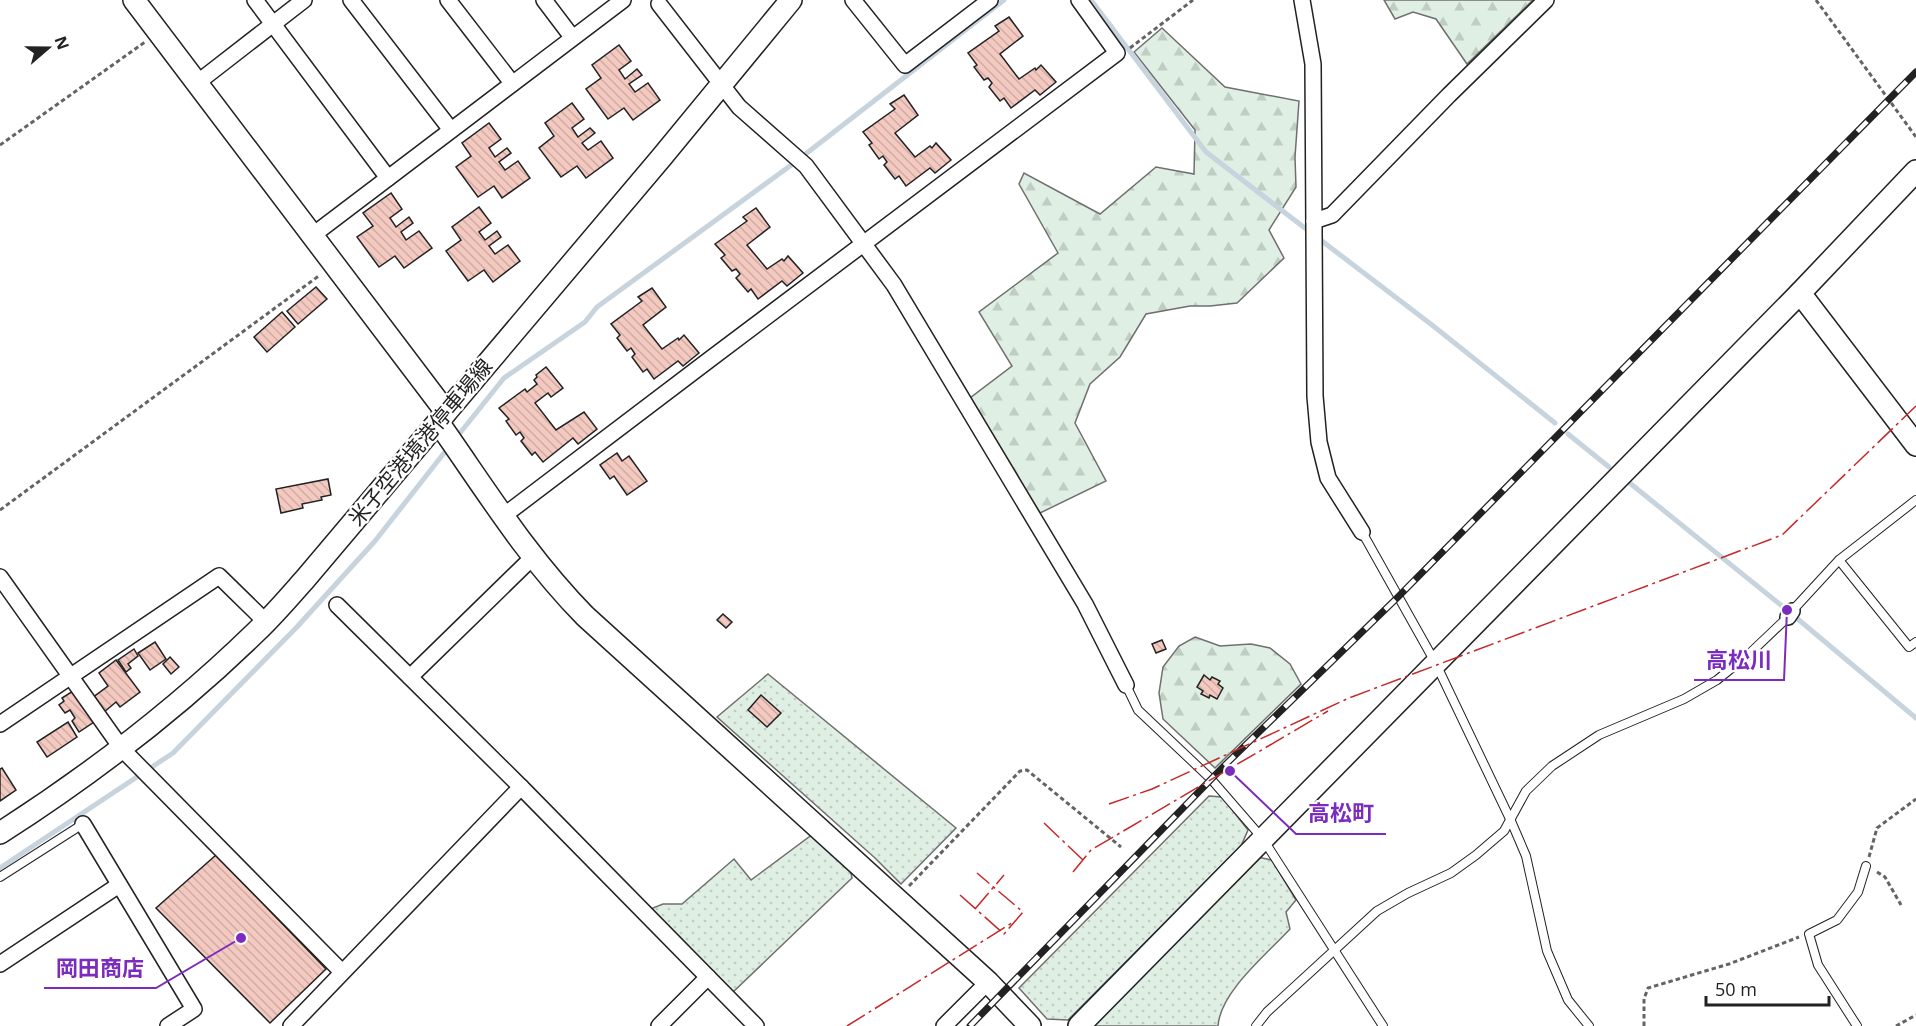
<svg xmlns="http://www.w3.org/2000/svg" width="1916" height="1026" viewBox="0 0 1916 1026" font-family="'Open Sans','Noto Sans JP',sans-serif">
	<style>
		.grass { fill: url(#grass-dots); stroke: #6f6f6f; stroke-width: 1.5 }
		.forest { fill: url(#forest-firs); stroke: #6f6f6f; stroke-width: 1.5 }
		.lines { fill: none; stroke-linecap: round; stroke-linejoin: round }
		.stream { stroke: #c7d3dd; stroke-width: 5 }
		.building { fill: url(#building-back-hatch); stroke: #222; stroke-width: 1.5 }
		.lane-casing { stroke: #222; stroke-width: 10 }
		.street-casing { stroke: #222; stroke-width: 18 }
		.secondary-casing { stroke: #222; stroke-width: 24 }
		.path { stroke: #646464; stroke-width: 3; stroke-dasharray: 4.5 3; stroke-linecap: butt }
		.lane { stroke: #fff; stroke-width: 8 }
		.street { stroke: #fff; stroke-width: 15 }
		.secondary { stroke: #fff; stroke-width: 21 }
		.rail-casing { stroke: #222; stroke-width: 7 }
		.rail { stroke: #fff; stroke-width: 4.5; stroke-dasharray: 14; stroke-linecap: butt }
		.power { stroke: #c62828; stroke-width: 1.5; stroke-dasharray: 21 4.5 3 4.5; stroke-linecap: butt }
		.labels { text-anchor: middle; dominant-baseline: central; stroke-width: 4.5; stroke-linejoin: round; paint-order: stroke }
		.street-label { font-size: 21px; fill: #222; stroke: #fff }
		.leader { fill: none; stroke: #7b2cbf; stroke-width: 2 }
		.callout-dot { fill: #7b2cbf; stroke: #fff; stroke-width: 2 }
		.callout-label { font-size: 22px; text-anchor: middle; font-weight: bold; fill: #7b2cbf; stroke: #fff; stroke-width: 4.5; stroke-linejoin: round; paint-order: stroke }
	</style>
	<defs>
		<pattern id="grass-dots" width="8" height="8" patternUnits="userSpaceOnUse" patternTransform="scale(1.5)"><rect width="8" height="8" fill="#e0efe3"/><path d="M2 2h.1M6 6h.1" fill="none" stroke="#c0cdc2" stroke-width="1.8" stroke-linecap="round"/></pattern>
		<pattern id="forest-firs" width="22" height="20" patternUnits="userSpaceOnUse" patternTransform="scale(1.5)"><rect width="22" height="20" fill="#e0efe3"/><path d="M5 1l3.5 6h-7zM16 11l3.5 6h-7z" fill="#c0cdc2"/></pattern>
		<pattern id="building-back-hatch" width="6" height="6" patternUnits="userSpaceOnUse" patternTransform="scale(1.5)"><rect width="6" height="6" fill="#f3c9c0"/><path d="M-1 5l2 2M0 0l6 6M5-1l2 2" fill="none" stroke="#d0aca5"/></pattern>
	</defs>
	<rect width="100%" height="100%" fill="#fff"/>
	<!-- grass -->
	<g class="grass">
		<polygon points="768,674 956,828 901,884 875,858 717,717"/>
		<polygon points="1209,796 1222,797 1248,830 1241,846 1068,1020 1047,1019 1019,988"/>
		<polygon points="813,834 850,868 852,878 731,994 648,910 663,904 682,904 734,859 751,880"/>
		<path d="M 1257,857 L 1272,860 L 1296,900 L 1286,912 L 1290,929 C 1267,954 1220,992 1218,1026 L 1094,1026 Z"/>
	</g>
	<!-- forest -->
	<g class="forest">
		<polygon points="1384,0 1533,0 1467,64 1436,19 1413,12 1395,19"/>
		<polygon points="1162,28 1225,87 1299,101 1295,157 1296,187 1269,230 1284,258 1237,303 1210,306 1190,306 1146,314 1120,357 1090,384 1075,423 1106,481 1040,513 970,398 1012,366 979,312 1058,253 1019,184 1024,173 1100,214 1156,167 1194,174 1195,130 1134,52"/>
		<polygon points="1195,637 1220,646 1251,644 1270,648 1290,664 1301,684 1215,768 1163,719 1159,693 1163,667 1179,646"/>
	</g>
	<g class="lines">
		<!-- stream -->
		<g class="stream">
			<polyline points="1091,0 1206,152 1310,232"/>
			<polyline points="1318,238 1432,325 1555,423"/>
			<polyline points="1568,434 1609,467"/>
			<polyline points="456,438 504,378 585,322 597,307 794,163 1004,0"/>
			<polyline points="1626,480 1787,610 1916,718"/>
			<polyline points="0,868 173,753 296,628 375,541 448,448"/>
		</g>
	</g>
	<!-- building -->
	<g class="building">
		<polygon points="1009,17 1023,36 1000,54 1019,79 1035,68 1036,70 1041,65 1056,82 1040,95 1035,90 1011,108 1004,98 1000,101 989,87 992,83 988,78 984,80 974,67 977,65 968,53 999,31 995,26"/>
		<polygon points="619,45 631,61 619,70 625,79 637,69 642,75 629,84 635,92 648,83 660,100 633,120 624,108 608,119 586,89 601,78 592,65"/>
		<polygon points="904,95 918,115 895,133 915,157 930,146 932,148 936,143 951,160 935,173 930,168 906,186 899,176 895,179 884,165 887,162 883,156 879,159 869,145 872,143 863,132 895,109 890,104"/>
		<polygon points="572,103 584,119 572,128 578,137 590,128 595,133 582,143 588,150 601,141 613,158 586,178 577,166 561,177 539,148 554,136 545,123"/>
		<polygon points="489,123 501,139 489,148 495,157 507,148 511,153 499,162 505,170 518,161 530,178 502,198 494,186 478,197 456,167 471,156 462,143"/>
		<polygon points="391,193 402,209 390,218 396,227 409,217 413,223 401,232 406,240 419,231 432,248 404,268 395,256 379,267 357,237 373,226 363,213"/>
		<polygon points="479,207 491,223 479,232 485,240 497,231 501,237 489,246 495,254 508,245 520,261 493,282 484,270 468,281 446,251 461,240 452,227"/>
		<polygon points="756,208 770,227 747,245 767,269 782,259 784,261 788,256 803,273 787,286 782,281 758,299 751,289 748,292 736,278 740,274 736,269 732,271 721,258 725,255 715,244 747,221 743,217"/>
		<polygon points="316,287 327,299 298,324 287,311"/>
		<polygon points="652,288 666,307 643,325 662,349 678,338 679,340 684,335 699,353 683,366 678,361 654,379 647,369 643,372 632,357 635,354 631,348 627,351 617,338 620,335 611,324 642,301 638,297"/>
		<polygon points="282,312 295,327 267,352 254,337"/>
		<polygon points="546,367 563,388 551,397 548,393 535,403 556,430 584,412 597,429 578,444 573,438 543,462 535,452 532,455 521,441 524,438 520,432 516,435 506,421 509,419 499,408 525,389 527,392 537,384 534,380 537,377 536,375"/>
		<polygon points="617,453 622,461 629,456 647,481 627,495 614,476 610,479 600,465"/>
		<polygon points="328,479 331,495 321,497 322,500 302,504 303,508 281,513 276,489"/>
		<polygon points="723,614 732,622 726,628 717,620"/>
		<polygon points="1162,640 1166,649 1156,653 1152,644"/>
		<polygon points="155,642 166,659 150,670 138,653"/>
		<polygon points="134,649 138,656 128,664 131,668 126,672 118,660"/>
		<polygon points="170,657 179,667 171,674 163,664"/>
		<polygon points="116,660 140,692 120,707 116,702 103,713 92,698 108,686 99,673"/>
		<polygon points="1204,675 1210,680 1212,677 1220,681 1218,684 1223,688 1217,699 1210,695 1209,698 1201,694 1203,691 1197,687"/>
		<polygon points="73,691 94,722 79,732 72,721 75,718 70,710 65,713 59,705 64,701 62,698"/>
		<polygon points="761,695 781,713 767,727 748,710"/>
		<polygon points="68,722 77,737 47,757 37,742"/>
		<polygon points="2,768 16,790 0,801 0,769"/>
		<polygon points="216,855 326,969 270,1023 156,908"/>
	</g>
	<g class="lines">
		<defs>
			<g id="lane">
				<polyline points="1362,532 1435,662 1511,821 1526,856 1547,951 1568,1000 1589,1026"/>
				<polyline points="1839,560 1909,647 1916,642"/>
				<polyline points="1792,611 1839,560 1916,500"/>
				<polyline points="1126,685 1138,710 1211,779 1263,839 1383,1026"/>
				<polyline points="0,877 83,824"/>
				<polyline points="1256,1026 1267,1012 1377,911 1408,893 1451,873 1476,855 1504,831 1526,791 1552,766 1599,735 1684,699 1717,680 1748,655 1788,617"/>
				<polyline points="1857,1026 1818,965 1809,934 1837,920 1858,892 1866,866"/>
			</g>
			<g id="street">
				<polyline points="255,0 388,178"/>
				<polyline points="351,0 451,130"/>
				<polyline points="448,0 512,83"/>
				<polyline points="544,0 572,37"/>
				<polyline points="853,0 905,65 990,0"/>
				<polyline points="1302,0 1313,64 1315,396 1319,442 1328,478 1362,532"/>
				<polyline points="659,4 739,107 806,166 894,285 1085,604 1126,685"/>
				<polyline points="197,83 304,0"/>
				<polyline points="1314,221 1332,215 1449,95 1546,0"/>
				<polyline points="313,235 623,0"/>
				<path d="M 502,517 C 706,361 912,208 1117,53 L 1079,0"/>
				<polyline points="0,577 122,749 341,971"/>
				<polyline points="337,605 521,787 756,1026"/>
				<polyline points="1788,617 1792,611"/>
				<polyline points="410,677 533,557"/>
				<polyline points="0,724 219,576 266,622"/>
				<polyline points="83,824 194,1009 168,1026"/>
				<polyline points="0,964 119,885"/>
				<polyline points="291,1026 521,787"/>
				<polyline points="659,1026 708,977"/>
				<polyline points="944,1026 988,982"/>
			</g>
			<g id="secondary">
				<polyline points="134,0 446,412"/>
				<polyline points="1800,293 1916,445"/>
				<path d="M 438,422 C 486,490 526,556 585,616 L 988,982 L 1030,1026"/>
				<path d="M 0,833 C 92,774 178,708 256,632 C 274,615 290,596 306,578 L 661,158 L 791,0"/>
				<polyline points="1079,1026 1800,293 1916,171"/>
			</g>
		</defs>
		<!-- lane casing -->
		<use href="#lane" class="lane-casing"/>
		<!-- street casing -->
		<use href="#street" class="street-casing"/>
		<!-- secondary casing -->
		<use href="#secondary" class="secondary-casing"/>
		<!-- path -->
		<g class="path">
			<polyline points="1816,0 1916,137"/>
			<polyline points="1130,48 1193,0"/>
			<polyline points="0,145 145,42"/>
			<polyline points="0,510 320,275"/>
			<polyline points="1869,857 1877,828 1916,799"/>
			<polyline points="1877,872 1885,877 1901,905"/>
			<polyline points="909,886 1020,771 1027,770 1121,847"/>
			<polyline points="1644,1026 1644,999 1648,988 1729,964 1799,937"/>
			<polyline points="1896,1026 1916,1015"/>
		</g>
		<!-- lane -->
		<use href="#lane" class="lane"/>
		<!-- street -->
		<use href="#street" class="street"/>
		<!-- secondary -->
		<use href="#secondary" class="secondary"/>
		<defs>
			<polyline id="rail" points="970,1026 1225,765 1398,597 1916,72"/>
		</defs>
		<!-- rail casing -->
		<use href="#rail" class="rail-casing"/>
		<!-- rail -->
		<use href="#rail" class="rail"/>
		<!-- power -->
		<g class="power">
			<polyline points="1109,804 1152,789 1349,698 1782,535 1916,406"/>
			<polyline points="1044,823 1083,860"/>
			<polyline points="1073,872 1091,850 1328,711"/>
			<polyline points="960,895 1004,934 1023,912 977,873"/>
			<polyline points="975,909 1004,875"/>
			<polyline points="847,1026 1015,921"/>
		</g>
	</g>
	<g class="labels">
		<!-- street labels -->
		<g class="street-label">
			<text transform="translate(420 442) rotate(-50)">米子空港境港停車場線</text>
		</g>
	</g>
	<!-- callouts -->
	<path class="leader" d="M1787 610L1784 680H1694M1230 771L1296 834H1386M241 938L156 988H44"/>
	<g class="callout-dot">
		<circle cx="1787" cy="610" r="6"/>
		<circle cx="1230" cy="771" r="6"/>
		<circle cx="241" cy="938" r="6"/>
	</g>
	<g class="callout-label">
		<text x="1739" y="668">高松川</text>
		<text x="1341" y="821">高松町</text>
		<text x="100" y="976">岡田商店</text>
	</g>
	<!-- north arrow -->
	<g transform="translate(48 48) rotate(70)" stroke="#ffffff" stroke-width="4.5" paint-order="stroke">
	<path d="M0-4.5L10 22L0 15L-10 22Z" fill="#222222"/>
	<text y="-9" font-size="16" font-weight="bold" text-anchor="middle" fill="#222222">N</text>
	</g>
	<!-- scale -->
	<path d="M1706 996v9h123v-9" fill="none" stroke="#222222" stroke-width="3"/>
	<text x="1715" y="996" font-size="18" fill="#222222" stroke="#ffffff" stroke-width="4.5" paint-order="stroke">50 m</text>
</svg>
